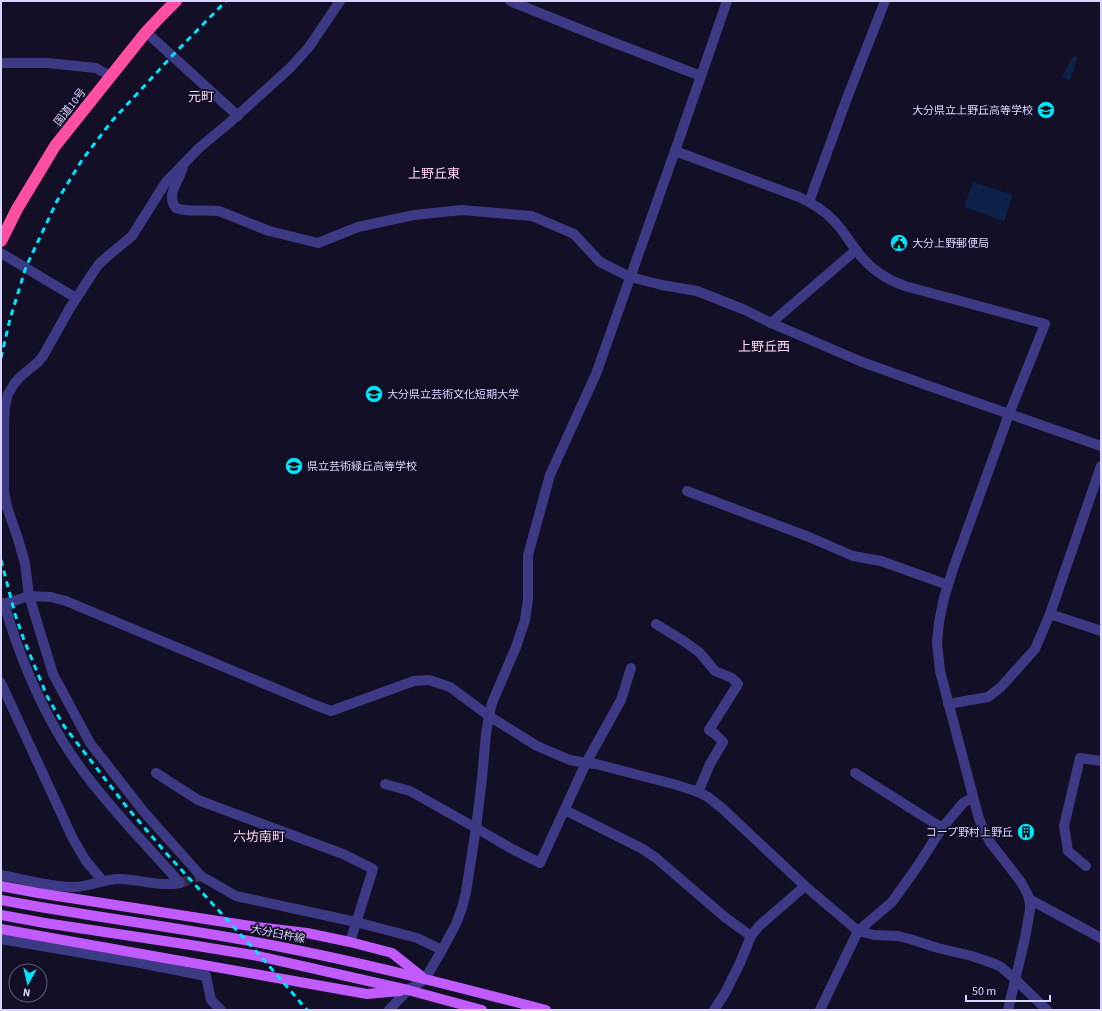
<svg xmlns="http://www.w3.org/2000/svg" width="1102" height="1011" viewBox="0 0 1102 1011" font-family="'Source Sans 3','Noto Sans JP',sans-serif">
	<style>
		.water { fill: #0c2248 }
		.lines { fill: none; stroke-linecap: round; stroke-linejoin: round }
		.minor-tunnel { stroke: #312d47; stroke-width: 10; stroke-dasharray: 10 5; stroke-linecap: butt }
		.minor { stroke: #3d3a85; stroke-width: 10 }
		.major { stroke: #c25bff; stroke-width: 10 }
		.highway { stroke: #ff4fa3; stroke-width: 12 }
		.rail { stroke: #00e5ff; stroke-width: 3; stroke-dasharray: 6 5; stroke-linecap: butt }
		.labels { text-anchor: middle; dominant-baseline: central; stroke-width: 3.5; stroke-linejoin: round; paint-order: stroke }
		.street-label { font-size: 11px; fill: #d9d4ff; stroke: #130f26 }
		.poi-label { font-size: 11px; fill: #d9d4ff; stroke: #130f26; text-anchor: start }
		.quarter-label { font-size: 13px; fill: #ffd6f0; stroke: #130f26 }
	</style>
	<rect width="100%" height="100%" fill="#130f26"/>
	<!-- water -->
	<g class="water">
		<polygon points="1073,56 1078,57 1070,80 1062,77"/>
		<polygon points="973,182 1013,195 1004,221 964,207"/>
	</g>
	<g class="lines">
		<!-- minor-tunnel -->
		<polyline class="minor-tunnel" points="180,883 201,876"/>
		<!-- minor -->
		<g class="minor">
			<polyline points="340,1 309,47 290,68 228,124 200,147 166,182 132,236 109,255 99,264 92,274 70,308 43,356 38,362 20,377 14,384 8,394 5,406 4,424 4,491 7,507 18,539 25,563 29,596 53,674 90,743 144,812 201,876 236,896 356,922 417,938 442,950"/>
			<polyline points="510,1 607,40 701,76"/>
			<polyline points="146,32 238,116"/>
			<polyline points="1,63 47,63 96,68 110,76"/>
			<path d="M 675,151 L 799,197 C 812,203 824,210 834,221 C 843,230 849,241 856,250 C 869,268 884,279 905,286 L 1045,324 L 1009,414 L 953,569 L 944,598 L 939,622 L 937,643 L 940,671 L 979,819 L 985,833 L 990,842 L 1021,882 L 1028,895 L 1030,904 L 1030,910 L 1025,938 L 1008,1010"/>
			<path d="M 183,167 C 180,180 165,195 176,208 C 190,213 205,209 219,211 L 269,231 L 318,243 L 358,227 L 414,215 L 462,210 L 532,216 L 574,234 L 600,262 L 630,277 L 662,285 L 697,291 L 745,310 L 771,323 L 862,362 L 929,386 L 1101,446"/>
			<polyline points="809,202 847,98 885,1"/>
			<polyline points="1,253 76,298"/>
			<polyline points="771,323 856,250"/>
			<polyline points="687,491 809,537 853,556 881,561 948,585"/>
			<path d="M 4,603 C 18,652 36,697 62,740 C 81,772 107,801 131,829 C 148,847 164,865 180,883"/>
			<polyline points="1,605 29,596 51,597 66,601 315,705 331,711 414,681 429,680 450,687 489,716 537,746 570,760 586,763 596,764 677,785 698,792 708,797 723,809 805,886 858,931 874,935 898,936 910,939 938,948 972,956 995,964 1001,967 1015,979 1047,1010"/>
			<polyline points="1050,614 1101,631"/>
			<polyline points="656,624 685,642 700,653 715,671 732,678 738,684 709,730 715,734 723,742 710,764 698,792"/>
			<polyline points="1,683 73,839 86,861 103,881"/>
			<polyline points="948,704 988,697 1001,687 1035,649 1050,614 1101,466"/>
			<polyline points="156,773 198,800 343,854 373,869 350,942"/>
			<polyline points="855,773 942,828"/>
			<polyline points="385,784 410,791 476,828 514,850 540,863 586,763 621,700 631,668"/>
			<polyline points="565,810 641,848 656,858 726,918 751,936"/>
			<polyline points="1086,866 1068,851 1064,826 1080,758 1101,761"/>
			<path d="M 1,875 C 23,879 51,887 74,887 C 89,887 103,879 119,879 C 140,879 158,887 180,883"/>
			<polyline points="1029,899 1101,938"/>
			<polyline points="1,939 135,962 206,976 211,1000 221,1010"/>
			<polyline points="389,1010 408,990 425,979 442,950 456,924 462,908 466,892 476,828 482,778 486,734 489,716 492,703 516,647 525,620 528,599 528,555 550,475 596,374 675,151 727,1"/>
			<polyline points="714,1010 725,993 740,963 751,936 759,926 805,886"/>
			<polyline points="820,1010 858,931 892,902 917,867 942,828 963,803 973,797"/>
		</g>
		<!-- major -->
		<g class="major">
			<polyline points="1,886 38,893 257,927 307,933 350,942 392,953 421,976"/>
			<path d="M 1,900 C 85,916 170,926 255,942 C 353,960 450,985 546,1010"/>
			<polyline points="1,915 45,923 191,945 253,955 408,990 482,1010"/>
			<polyline points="1,929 367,994 400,991"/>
		</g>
		<!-- highway -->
		<polyline class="highway" points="1,241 17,209 55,146 146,32 163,14 176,1"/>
		<!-- rail -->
		<g class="rail">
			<polyline points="1,358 10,319 26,267 57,201 82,160 111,122 172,56 226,1"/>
			<polyline points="1,560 15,614 24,640 47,696 64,726 126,806 166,853 264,960 307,1010"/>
		</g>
	</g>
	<!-- icons -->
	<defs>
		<symbol id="school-disc" viewBox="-11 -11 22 22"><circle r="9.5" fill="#00e5ff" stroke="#130f26"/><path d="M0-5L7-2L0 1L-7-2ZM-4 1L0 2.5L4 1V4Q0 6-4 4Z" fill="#111"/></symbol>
		<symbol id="civic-disc" viewBox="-11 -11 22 22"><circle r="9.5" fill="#00e5ff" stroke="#130f26"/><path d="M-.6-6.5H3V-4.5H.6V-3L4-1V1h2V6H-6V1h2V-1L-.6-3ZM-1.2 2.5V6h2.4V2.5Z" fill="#111"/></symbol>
		<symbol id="university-disc" viewBox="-11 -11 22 22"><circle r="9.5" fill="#00e5ff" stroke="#130f26"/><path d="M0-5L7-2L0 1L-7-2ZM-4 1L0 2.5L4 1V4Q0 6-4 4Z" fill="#111"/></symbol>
		<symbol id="building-disc" viewBox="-11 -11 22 22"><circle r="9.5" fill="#00e5ff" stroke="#130f26"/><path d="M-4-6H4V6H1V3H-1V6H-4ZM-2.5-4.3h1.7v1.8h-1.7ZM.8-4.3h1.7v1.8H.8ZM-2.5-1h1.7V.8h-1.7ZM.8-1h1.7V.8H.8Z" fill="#111"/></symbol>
	</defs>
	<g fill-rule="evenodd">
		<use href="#school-disc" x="1036" y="100" width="20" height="20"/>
		<use href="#civic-disc" x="889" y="233" width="20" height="20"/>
		<use href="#university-disc" x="364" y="384" width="20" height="20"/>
		<use href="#school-disc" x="284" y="456" width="20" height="20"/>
		<use href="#building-disc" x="1016" y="822" width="20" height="20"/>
	</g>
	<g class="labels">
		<!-- street labels -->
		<g class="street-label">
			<text transform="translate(70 107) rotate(-52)">国道10号</text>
			<text transform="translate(278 934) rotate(11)">大分臼杵線</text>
		</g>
		<!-- poi labels -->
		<g class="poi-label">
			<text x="1033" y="110" text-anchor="end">大分県立上野丘高等学校</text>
			<text x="912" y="243">大分上野郵便局</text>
			<text x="387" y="394">大分県立芸術文化短期大学</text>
			<text x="307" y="466">県立芸術緑丘高等学校</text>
			<text x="1013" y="832" text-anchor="end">コープ野村上野丘</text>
		</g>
		<!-- quarter labels -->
		<g class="quarter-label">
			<text x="201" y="97">元町</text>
			<text x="434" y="174">上野丘東</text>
			<text x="764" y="347">上野丘西</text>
			<text x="259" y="837">六坊南町</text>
		</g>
	</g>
	<!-- border -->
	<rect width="1102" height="1011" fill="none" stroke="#d9d4ff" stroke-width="4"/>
	<!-- north arrow -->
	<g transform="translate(28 983) rotate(188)"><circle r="19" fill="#130f26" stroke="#625e7d"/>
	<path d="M0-3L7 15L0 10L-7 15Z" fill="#00e5ff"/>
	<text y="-6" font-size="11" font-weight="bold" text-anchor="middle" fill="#d9d4ff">N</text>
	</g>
	<!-- scale -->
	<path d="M966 995v6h84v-6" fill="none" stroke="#d9d4ff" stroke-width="2"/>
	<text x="972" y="995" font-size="12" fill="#d9d4ff" stroke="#130f26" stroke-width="3" paint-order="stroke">50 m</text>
</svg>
